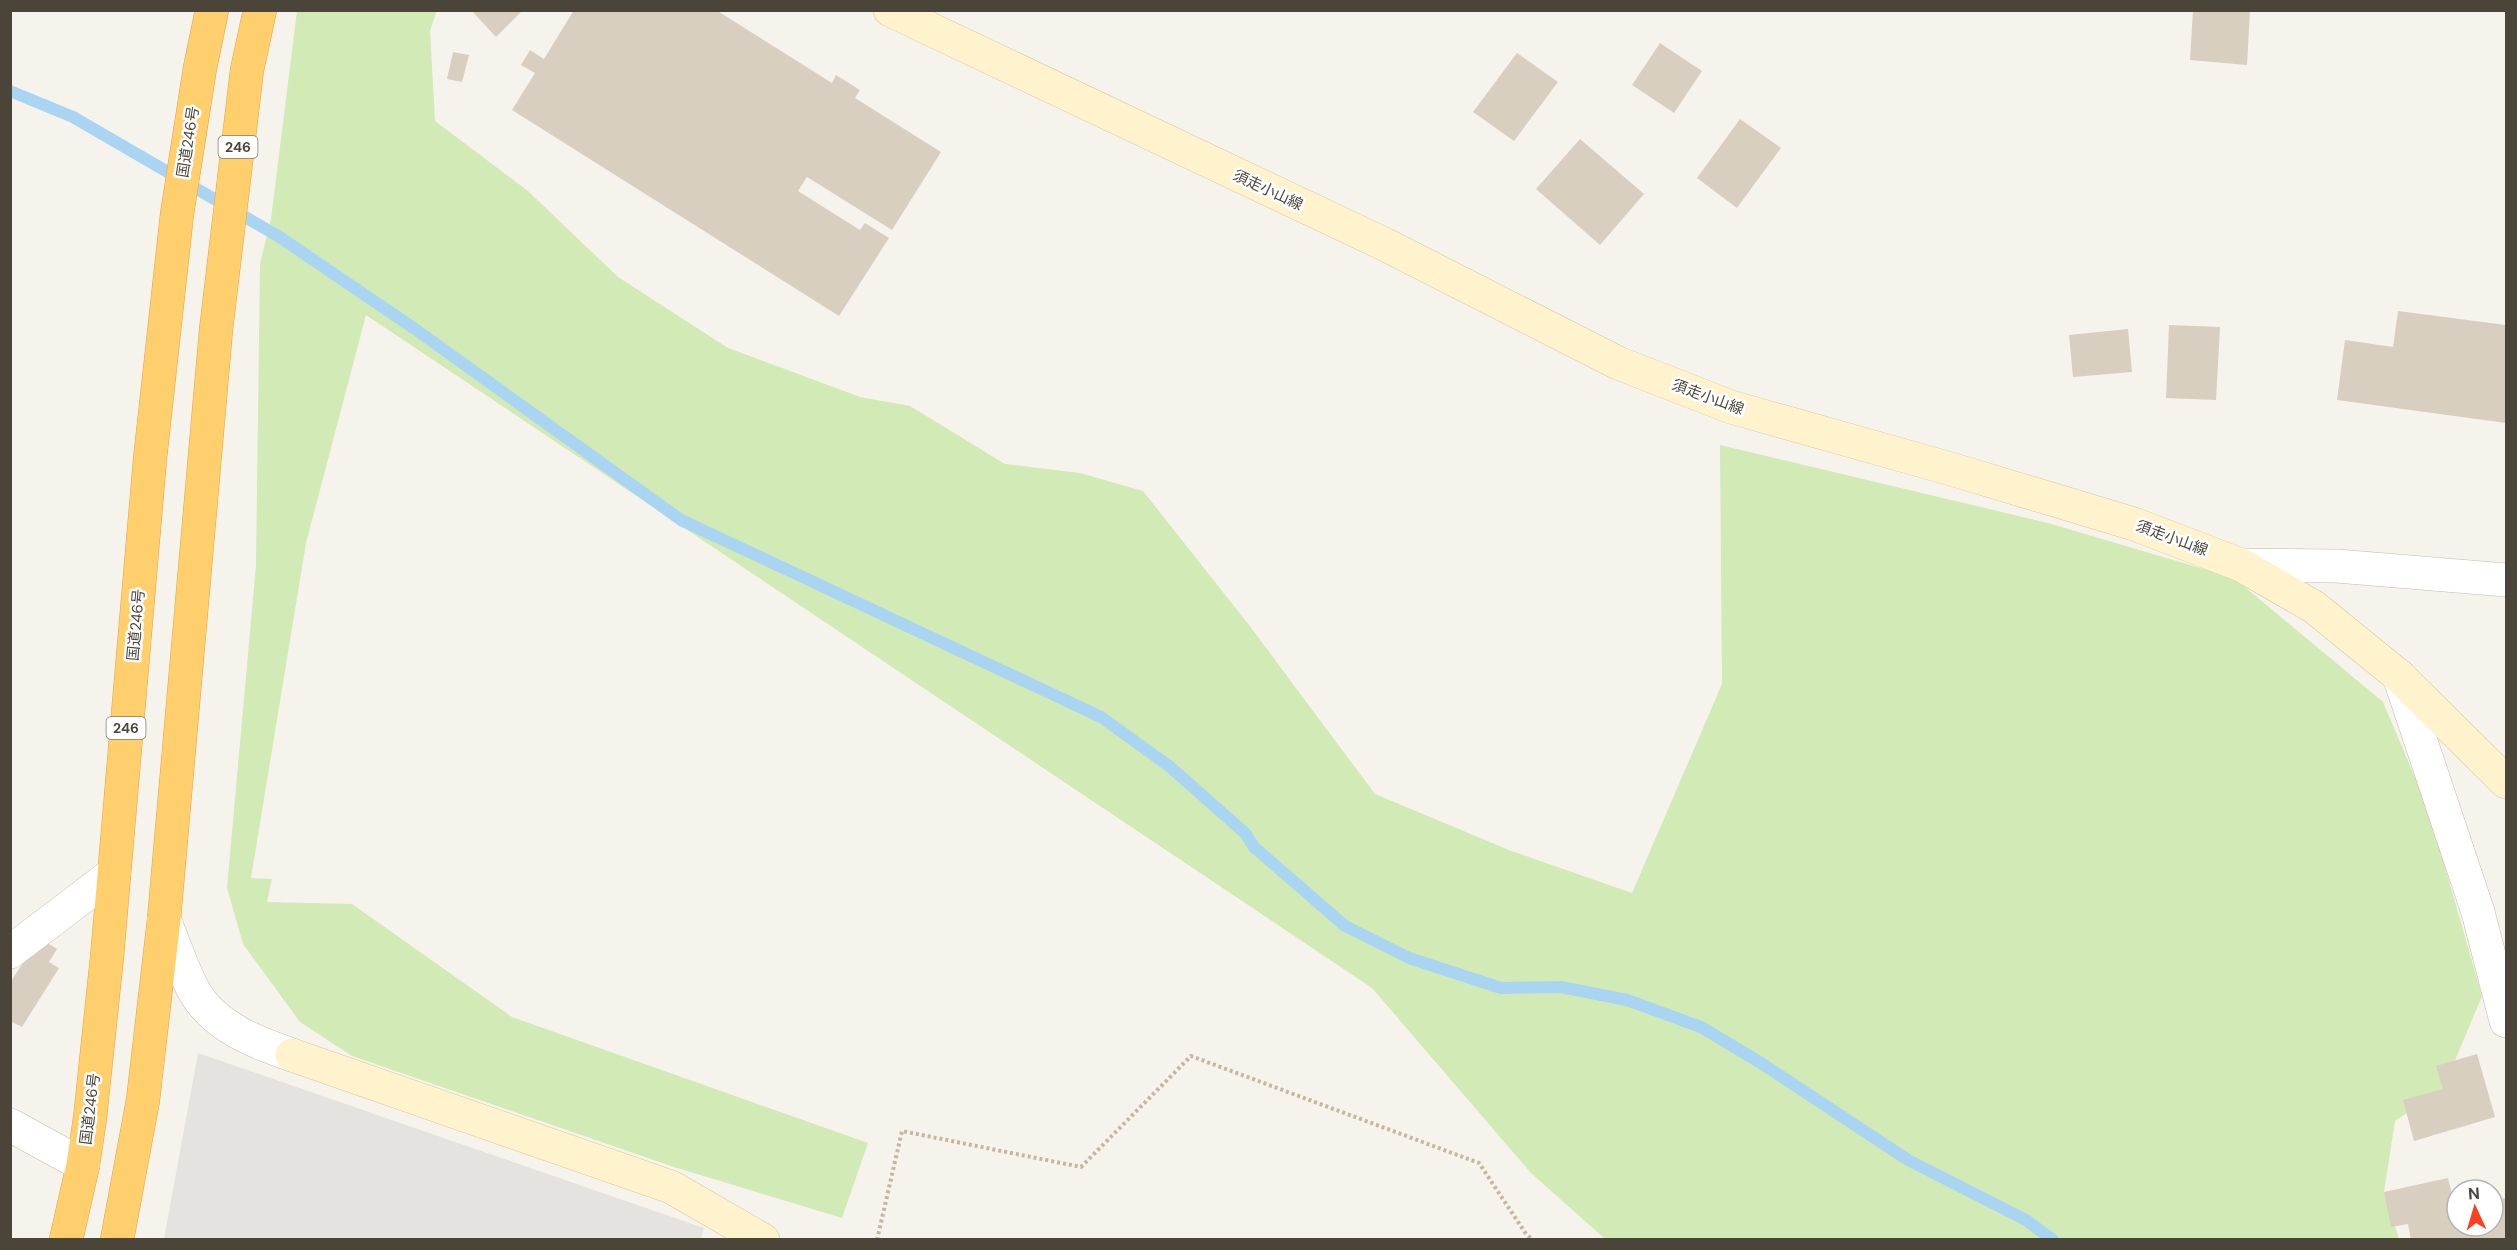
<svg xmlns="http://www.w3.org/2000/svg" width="2517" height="1250" viewBox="0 0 2517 1250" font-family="'DM Sans','Noto Sans JP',sans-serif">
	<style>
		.green { fill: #d2eab5 }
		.parking { fill: #e5e3e0 }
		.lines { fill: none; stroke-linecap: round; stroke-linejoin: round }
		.stream { stroke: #a9d4f2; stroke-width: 12 }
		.building { fill: #d8cfc1 }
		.street-casing { stroke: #c2bbae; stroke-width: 34 }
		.secondary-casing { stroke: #d6c79b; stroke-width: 34 }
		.highway-casing { stroke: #e0a43c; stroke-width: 34 }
		.path { stroke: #c4b79f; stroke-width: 4; stroke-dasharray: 3 3; stroke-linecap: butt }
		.street { stroke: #fff; stroke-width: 33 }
		.secondary { stroke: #fff3cd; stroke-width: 33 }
		.highway { stroke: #ffcf6e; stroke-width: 33 }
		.labels { text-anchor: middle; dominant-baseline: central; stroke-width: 5; stroke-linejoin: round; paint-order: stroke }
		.shield { fill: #fff; stroke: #817c74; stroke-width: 1.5 }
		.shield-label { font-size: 14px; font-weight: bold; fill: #4b4439 }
		.street-label { font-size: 15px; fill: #4b4439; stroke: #fff }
	</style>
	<rect width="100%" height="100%" fill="#f6f3ec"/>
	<!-- green -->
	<polygon class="green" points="437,10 430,31 435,121 528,191 618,277 728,348 860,397 910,406 1005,464 1080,473 1143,491 1249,625 1375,794 1509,850 1632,893 1722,684 1720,445 2048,523 2234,578 2383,702 2428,808 2482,996 2443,1089 2395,1121 2384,1192 2399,1239 1605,1239 1531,1173 1372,988 366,315 306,543 251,878 272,879 267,902 352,904 512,1017 868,1143 842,1218 674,1167 352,1056 300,1022 243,944 227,888 256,565 260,264 271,219 297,11"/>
	<!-- parking -->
	<polygon class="parking" points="198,1053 704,1228 701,1239 164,1239"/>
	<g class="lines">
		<!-- stream -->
		<polyline class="stream" points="10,91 73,117 278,236 415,329 681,520 1101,717 1169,766 1245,833 1254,847 1345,926 1409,958 1501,988 1561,987 1627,1000 1701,1027 1761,1063 1908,1160 2026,1220 2053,1240"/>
	</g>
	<!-- building -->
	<g class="building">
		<polygon points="471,10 523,10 496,37"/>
		<polygon points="574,10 716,10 832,83 836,75 860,90 855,98 941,152 892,230 807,177 798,191 860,230 865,223 889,238 839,316 512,110 535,73 521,65 530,50 544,59"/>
		<polygon points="2193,10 2250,10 2247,65 2190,60"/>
		<polygon points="1660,43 1702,71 1674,113 1632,85"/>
		<polygon points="453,52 469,55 462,82 447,79"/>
		<polygon points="1517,53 1558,82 1514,141 1473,112"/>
		<polygon points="1740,119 1781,148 1737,208 1697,178"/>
		<polygon points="1580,139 1644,194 1600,245 1536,189"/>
		<polygon points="2398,311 2506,325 2506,423 2337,400 2345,340 2393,347"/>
		<polygon points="2169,325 2220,327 2216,400 2166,398"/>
		<polygon points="2128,329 2132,372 2073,377 2069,335"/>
		<polygon points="39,938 57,949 49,962 59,968 22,1027 10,1021 10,983"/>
		<polygon points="2477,1054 2495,1117 2414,1141 2403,1100 2443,1089 2436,1066"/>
		<polygon points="2448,1178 2457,1215 2457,1226 2493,1226 2493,1200 2506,1198 2506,1240 2411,1240 2408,1224 2391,1227 2384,1192"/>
	</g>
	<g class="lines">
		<defs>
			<g id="street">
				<polyline points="2241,565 2337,566 2506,580"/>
				<polyline points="2399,676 2478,912 2506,1021"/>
				<path d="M 164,919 C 174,943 182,969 194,991 C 214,1027 257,1043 292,1055"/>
				<polyline points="10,952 114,873"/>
				<polyline points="10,1125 83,1165"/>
			</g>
			<g id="secondary">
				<polyline points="890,10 1384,244 1618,363 1731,407 1951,469 2134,524 2241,565 2314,607 2399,676 2506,782"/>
				<polyline points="292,1055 671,1187 763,1240"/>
			</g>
			<g id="highway">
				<polyline points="66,1240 83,1165 90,1118 107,957 150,459 177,214 200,68 212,10"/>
				<polyline points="117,1240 143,1100 164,919 216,330 247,70 260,10"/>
			</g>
		</defs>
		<!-- street casing -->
		<use href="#street" class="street-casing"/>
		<!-- secondary casing -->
		<use href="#secondary" class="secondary-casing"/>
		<!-- highway casing -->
		<use href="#highway" class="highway-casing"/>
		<!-- path -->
		<polyline class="path" points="877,1240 902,1131 1081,1167 1191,1056 1479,1163 1526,1234 1533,1240"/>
		<!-- street -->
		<use href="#street" class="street"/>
		<!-- secondary -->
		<use href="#secondary" class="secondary"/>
		<!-- highway -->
		<use href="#highway" class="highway"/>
	</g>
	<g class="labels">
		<!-- shield labels -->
		<g class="shield">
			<rect x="218.5" y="136" width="39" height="22" rx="4.5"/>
			<rect x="106.5" y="717" width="39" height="22" rx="4.5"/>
		</g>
		<g class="shield-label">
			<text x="238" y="147">246</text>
			<text x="126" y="728">246</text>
		</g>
		<!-- street labels -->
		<g class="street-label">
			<text transform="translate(188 142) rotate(-81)">国道246号</text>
			<text transform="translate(1268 190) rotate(25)">須走小山線</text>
			<text transform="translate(1708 397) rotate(20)">須走小山線</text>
			<text transform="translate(2172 538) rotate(20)">須走小山線</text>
			<text transform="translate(136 625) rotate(-85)">国道246号</text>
			<text transform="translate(90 1109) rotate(-83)">国道246号</text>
		</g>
	</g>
	<!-- border -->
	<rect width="2517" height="1250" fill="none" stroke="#4b4439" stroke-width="24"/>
	<!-- north arrow -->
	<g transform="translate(2475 1208) rotate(356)"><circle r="28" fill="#ffffff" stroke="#b7b4b0" stroke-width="1.5"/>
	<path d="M0-4.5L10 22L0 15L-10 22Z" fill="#fc3f1d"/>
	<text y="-9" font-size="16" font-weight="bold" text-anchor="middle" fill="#4b4439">N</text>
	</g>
</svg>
